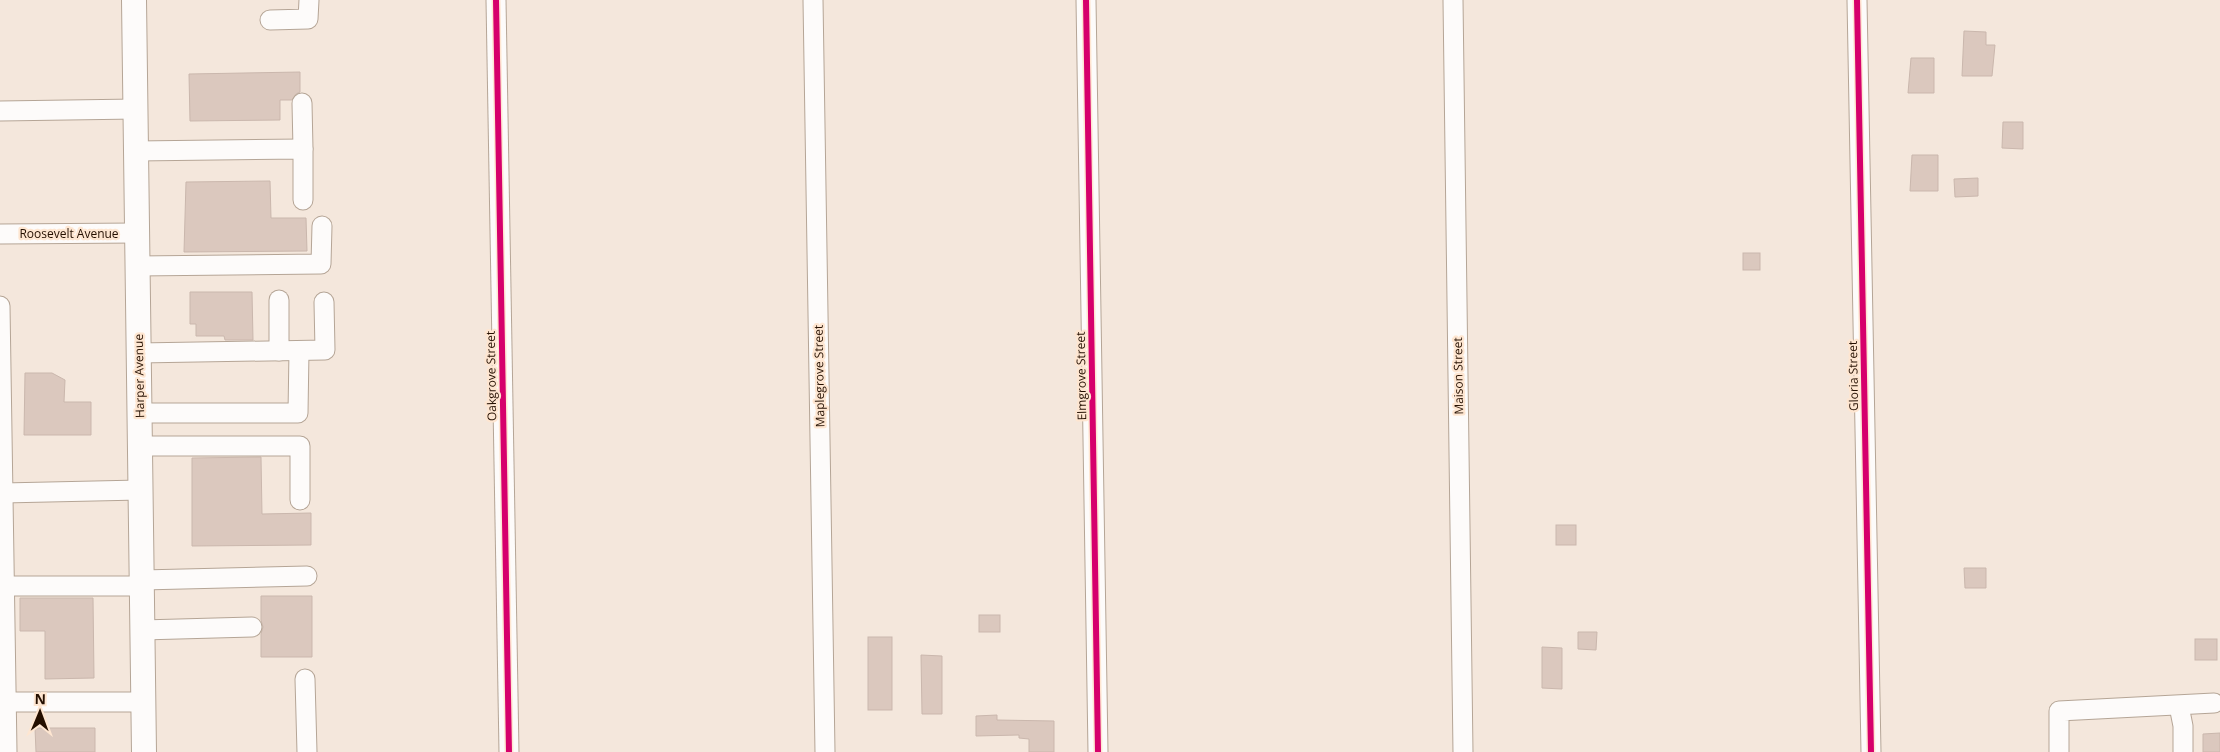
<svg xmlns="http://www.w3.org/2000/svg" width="2220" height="752" viewBox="0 0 2220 752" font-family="'Open Sans',sans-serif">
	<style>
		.building { fill: #dbc8be; stroke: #cab7ad }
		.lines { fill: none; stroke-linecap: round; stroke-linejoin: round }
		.minor-casing { stroke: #b5a596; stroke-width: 21 }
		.major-casing { stroke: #b5a596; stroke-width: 26 }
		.minor { stroke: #fdfbfa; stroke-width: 19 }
		.major { stroke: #fdfbfa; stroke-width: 24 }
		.cycleway-casing { stroke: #fee6d1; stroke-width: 9 }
		.cycleway { stroke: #d6006c; stroke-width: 6 }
		.labels { text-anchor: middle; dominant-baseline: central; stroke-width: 4.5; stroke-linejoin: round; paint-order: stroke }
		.street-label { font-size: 12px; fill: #240f00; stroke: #fee6d1 }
	</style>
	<rect width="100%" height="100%" fill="#f4e7dc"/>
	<!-- building -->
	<g class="building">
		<polygon points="1964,31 1986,32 1986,45 1995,45 1992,76 1962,76"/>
		<polygon points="1911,58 1934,58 1934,93 1908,93"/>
		<polygon points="300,72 300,92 296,94 292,100 280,100 280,120 190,121 189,74"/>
		<polygon points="2003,122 2023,122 2023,149 2002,148"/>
		<polygon points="1912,155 1938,155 1938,191 1910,191"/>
		<polygon points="1978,178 1978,196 1955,197 1954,179"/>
		<polygon points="270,181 271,218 306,218 307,251 184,252 186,182"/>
		<rect x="1743" y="253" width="17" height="17"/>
		<polygon points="190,292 252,292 253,340 225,340 224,336 196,336 196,324 190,324"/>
		<polygon points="25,373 52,373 65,380 64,402 91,402 91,435 24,435"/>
		<polygon points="261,457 262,514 311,513 311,545 192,546 192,458"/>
		<rect x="1556" y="525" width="20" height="20"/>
		<polygon points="1964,568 1986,568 1986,588 1965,588"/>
		<polygon points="261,596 312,596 312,657 261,657 261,634 263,627 261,620"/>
		<polygon points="20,598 93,598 94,678 45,679 45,631 20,631"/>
		<rect x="979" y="615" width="21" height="17"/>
		<polygon points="1578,632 1597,632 1596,650 1578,649"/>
		<rect x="868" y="637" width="24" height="73"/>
		<rect x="2195" y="639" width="22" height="21"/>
		<polygon points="1542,647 1562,648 1562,689 1542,688"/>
		<polygon points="921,655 942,656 942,714 922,714"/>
		<polygon points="997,715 997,720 1054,721 1054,752 1029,752 1029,739 1019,738 1019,735 976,736 976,716"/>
		<polygon points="35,728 95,728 95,752 36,752"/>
		<polygon points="2220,733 2220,752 2203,752 2203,734"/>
	</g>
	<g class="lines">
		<defs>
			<g id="minor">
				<polyline points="496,0 509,752"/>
				<polyline points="813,0 825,752"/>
				<polyline points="1086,0 1098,752"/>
				<polyline points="1453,0 1463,752"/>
				<polyline points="1857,0 1871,752"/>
				<polyline points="270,20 308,19 309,0"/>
				<polyline points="302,103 303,149"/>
				<polyline points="0,111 136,109"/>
				<polyline points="136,151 303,149 303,200"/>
				<polyline points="0,234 137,233"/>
				<polyline points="137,266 321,264 322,226"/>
				<polyline points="0,306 7,752"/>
				<polyline points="279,351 279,300"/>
				<polyline points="139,353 325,350 324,302"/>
				<polyline points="139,413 298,413 299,351"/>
				<polyline points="140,446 300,446 300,500"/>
				<polyline points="3,493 140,490"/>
				<polyline points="142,580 307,576"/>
				<polyline points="4,586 142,586"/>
				<polyline points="142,630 252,627"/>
				<polyline points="305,679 307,752"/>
				<polyline points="6,702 143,702"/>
				<polyline points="2179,706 2183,726 2183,752"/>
				<polyline points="2059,752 2059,711 2214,703"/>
			</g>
			<polyline id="major" points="134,0 144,752"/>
		</defs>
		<!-- minor casing -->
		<use href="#minor" class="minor-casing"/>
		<!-- major casing -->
		<use href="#major" class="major-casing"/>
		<!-- minor -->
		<use href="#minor" class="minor"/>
		<!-- major -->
		<use href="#major" class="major"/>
		<defs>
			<g id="cycleway">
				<polyline points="496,0 509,752"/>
				<polyline points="1086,0 1098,752"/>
				<polyline points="1857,0 1871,752"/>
			</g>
		</defs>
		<!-- cycleway casing -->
		<use href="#cycleway" class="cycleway-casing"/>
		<!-- cycleway -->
		<use href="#cycleway" class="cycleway"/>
	</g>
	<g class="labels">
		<!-- street labels -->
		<g class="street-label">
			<text x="69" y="233">Roosevelt Avenue</text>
			<text transform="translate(139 376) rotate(-91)">Harper Avenue</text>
			<text transform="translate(491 376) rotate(-91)">Oakgrove Street</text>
			<text transform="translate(819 376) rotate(-91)">Maplegrove Street</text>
			<text transform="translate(1081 376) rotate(-91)">Elmgrove Street</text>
			<text transform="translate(1458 376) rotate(-91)">Maison Street</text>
			<text transform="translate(1853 376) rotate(-91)">Gloria Street</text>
		</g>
	</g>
	<!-- north arrow -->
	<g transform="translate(40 712) rotate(1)" stroke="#fee6d1" stroke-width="4" paint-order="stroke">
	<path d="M0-4L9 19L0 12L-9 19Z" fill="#240f00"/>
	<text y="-8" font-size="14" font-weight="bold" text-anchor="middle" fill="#240f00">N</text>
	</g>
</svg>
